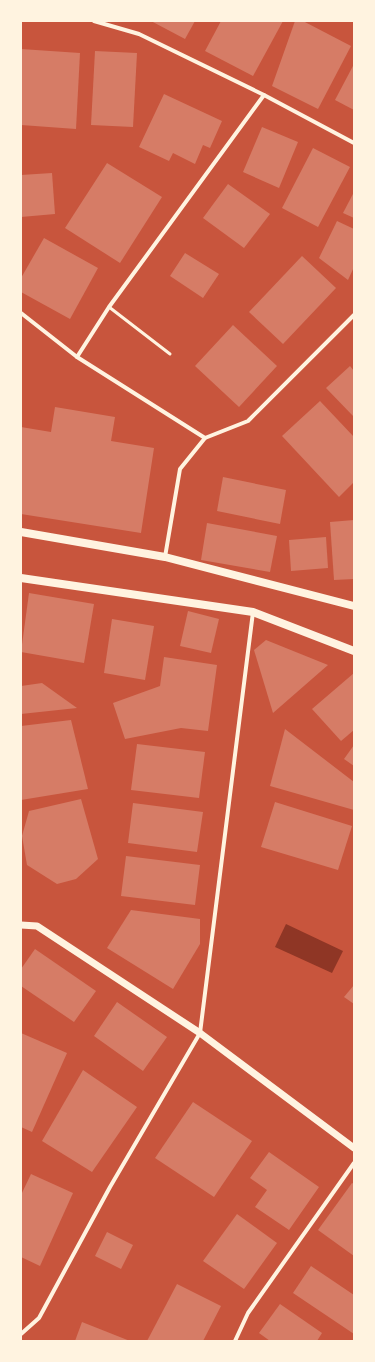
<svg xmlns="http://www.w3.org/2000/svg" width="375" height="1362" viewBox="0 0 375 1362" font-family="Commissioner,sans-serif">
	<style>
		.water { fill: #8f3625 }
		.building { fill: #d67c66 }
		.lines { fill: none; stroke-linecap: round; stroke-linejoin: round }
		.service { stroke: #fff3e0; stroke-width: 3 }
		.minor { stroke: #fff3e0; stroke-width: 4 }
		.tertiary { stroke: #fff3e0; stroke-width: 7 }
		.secondary { stroke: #fff3e0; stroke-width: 8 }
	</style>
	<rect width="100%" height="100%" fill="#c8553d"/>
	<!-- water -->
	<polygon class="water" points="286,924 343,951 332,973 275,947"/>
	<!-- building -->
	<g class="building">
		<polygon points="151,21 195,21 185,39"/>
		<polygon points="221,21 283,21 253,76 205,51"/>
		<polygon points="295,21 303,21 351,46 318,109 272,86"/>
		<polygon points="21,49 80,53 76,129 21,125"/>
		<polygon points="95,51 137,53 133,127 91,125"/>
		<polygon points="354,64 354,110 335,100"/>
		<polygon points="164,94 222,121 210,148 203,145 195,164 173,153 169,161 139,147"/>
		<polygon points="262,127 298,142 279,188 243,172"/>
		<polygon points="313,148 350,167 318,227 282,208"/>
		<polygon points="107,163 162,197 120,263 65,228"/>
		<polygon points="52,173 55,214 21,217 21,175"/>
		<polygon points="228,184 270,214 244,248 203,218"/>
		<polygon points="354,192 354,218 343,213"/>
		<polygon points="337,221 354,229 354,267 348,280 319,258"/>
		<polygon points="44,238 98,268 70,319 21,292 21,278"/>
		<polygon points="185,253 219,274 203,298 170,276"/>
		<polygon points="302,256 336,288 283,344 249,312"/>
		<polygon points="233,325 277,366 239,407 195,366"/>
		<polygon points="350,366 354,371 354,417 326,388"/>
		<polygon points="320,401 354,437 354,482 339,497 282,436"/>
		<polygon points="55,407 115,417 111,441 154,448 141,533 21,514 21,427 51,432"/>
		<polygon points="223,477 286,490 280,524 217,511"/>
		<polygon points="354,520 354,579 334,580 330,522"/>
		<polygon points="207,523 277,536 270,572 201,560"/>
		<polygon points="326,537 328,568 291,571 289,540"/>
		<polygon points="29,593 94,604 84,663 21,652"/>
		<polygon points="188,611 219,619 211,653 180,646"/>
		<polygon points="112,619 154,626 145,680 104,673"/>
		<polygon points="266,640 328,665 273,713 254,650"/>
		<polygon points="164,657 217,665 208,731 181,728 125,739 113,703 160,686"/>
		<polygon points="354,673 354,730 341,741 312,709"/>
		<polygon points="42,683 77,708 21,714 21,686"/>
		<polygon points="71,720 88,789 21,800 21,726"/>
		<polygon points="285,729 354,782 354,810 270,786"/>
		<polygon points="137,744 205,752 199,798 131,790"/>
		<polygon points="354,745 354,766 344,759"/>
		<polygon points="81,799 98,859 76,879 57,884 27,865 22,836 29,811"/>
		<polygon points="275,802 352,826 338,870 261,847"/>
		<polygon points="133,803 203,812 197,852 128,843"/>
		<polygon points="126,856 200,865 195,905 121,896"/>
		<polygon points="131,910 200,919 200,944 173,989 107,948"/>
		<polygon points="35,949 96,991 74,1022 21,986 21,969"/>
		<polygon points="354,985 354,1004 344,997"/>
		<polygon points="117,1002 167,1037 143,1071 94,1036"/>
		<polygon points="21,1033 67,1053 32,1132 21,1127"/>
		<polygon points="83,1070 137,1107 92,1172 42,1141"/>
		<polygon points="193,1102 252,1141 214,1197 155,1158"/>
		<polygon points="269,1152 319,1187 289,1230 255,1207 267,1190 250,1178"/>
		<polygon points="31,1174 73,1193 40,1266 21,1257 21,1195"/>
		<polygon points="352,1183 354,1184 354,1256 318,1230"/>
		<polygon points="237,1214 277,1243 244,1289 203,1261"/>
		<polygon points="107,1232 133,1245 121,1269 95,1256"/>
		<polygon points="311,1266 354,1295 354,1334 293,1293"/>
		<polygon points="177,1284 221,1306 203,1341 147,1341"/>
		<polygon points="280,1304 322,1333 317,1341 270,1341 259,1333"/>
		<polygon points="82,1322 130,1341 75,1341"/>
	</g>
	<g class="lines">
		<!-- service -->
		<polyline class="service" points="109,307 170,354"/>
		<!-- minor -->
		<g class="minor">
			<polyline points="94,21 139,34 264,95 354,143"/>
			<polyline points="21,313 77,357 205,438"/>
			<polyline points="77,357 109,307 264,95"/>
			<polyline points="165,557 180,469 205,438 248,421 354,315"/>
			<polyline points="21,1334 39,1318 110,1187 200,1033 253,612"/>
			<polyline points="235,1341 248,1313 354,1163"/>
		</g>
		<!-- tertiary -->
		<polyline class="tertiary" points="21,925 37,926 200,1033 354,1148"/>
		<!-- secondary -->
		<g class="secondary">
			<polyline points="21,532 165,557 354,606"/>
			<polyline points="21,578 253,612 354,651"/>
		</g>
	</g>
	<!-- border -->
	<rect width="375" height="1362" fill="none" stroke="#fff3e0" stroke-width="44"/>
</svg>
